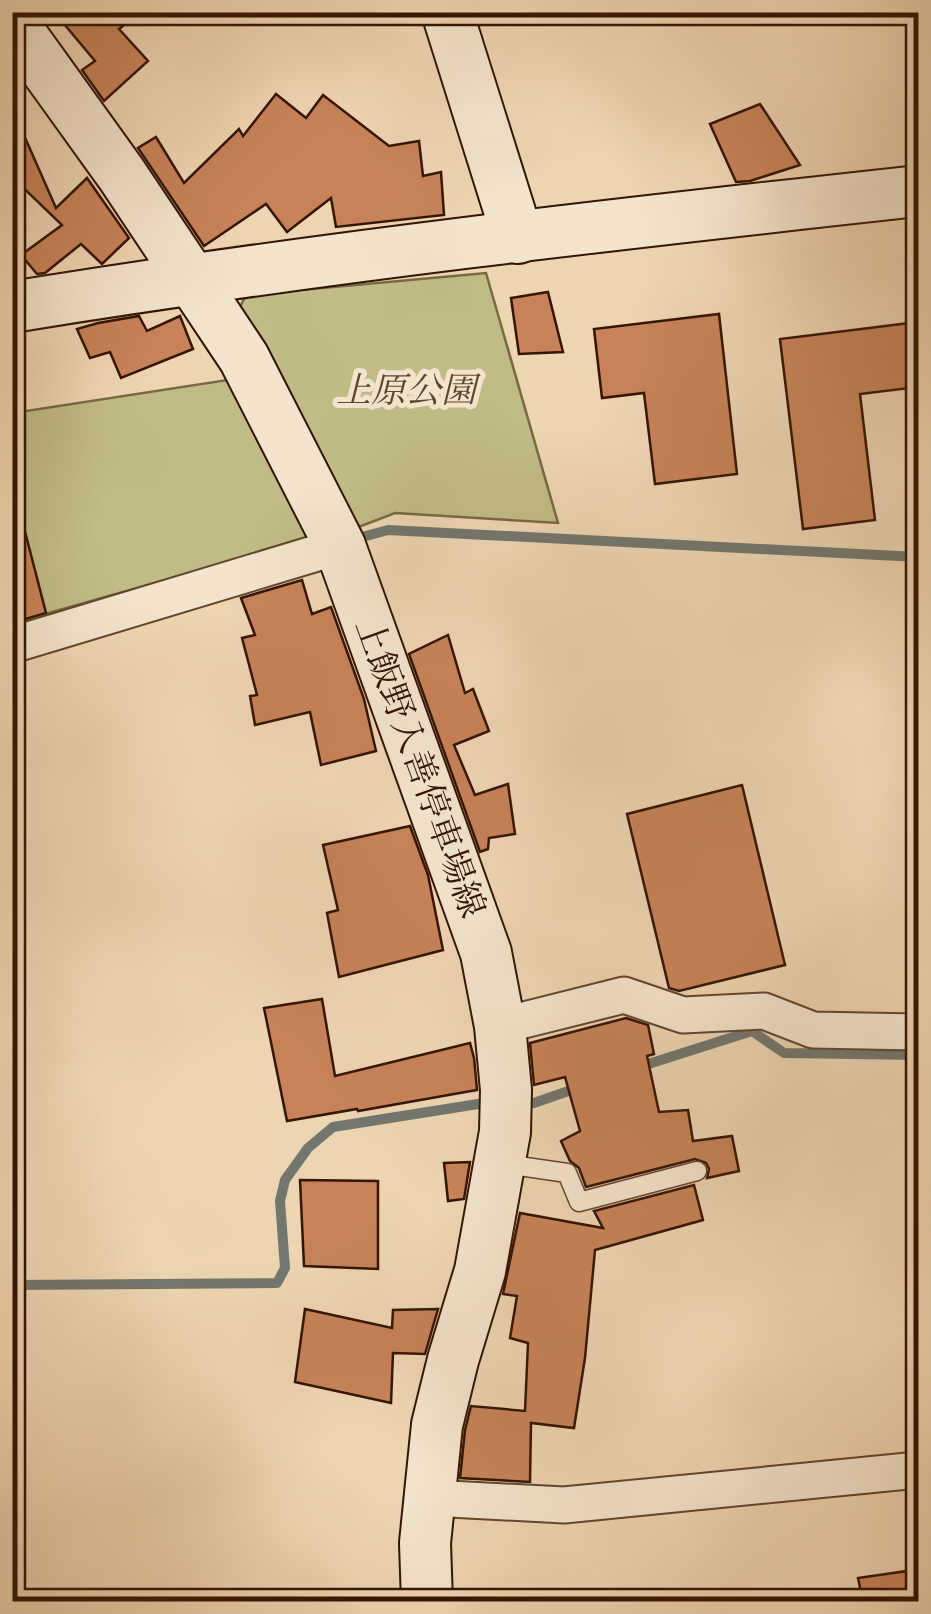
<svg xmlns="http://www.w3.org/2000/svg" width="931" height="1614" viewBox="0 0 931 1614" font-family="Cardo,'Noto Serif JP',serif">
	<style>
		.green { fill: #c0bb87; stroke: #7a6844; stroke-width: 2.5 }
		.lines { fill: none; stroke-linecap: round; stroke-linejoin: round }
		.stream { stroke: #73766d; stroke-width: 10 }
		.building { fill: #c78259; stroke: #331500; stroke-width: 2.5 }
		.lane-casing { stroke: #62452c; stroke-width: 21 }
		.street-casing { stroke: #62452c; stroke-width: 39 }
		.secondary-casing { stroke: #331500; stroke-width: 54 }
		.lane { stroke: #f4e4cd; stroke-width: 18 }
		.street { stroke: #f4e4cd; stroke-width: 35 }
		.secondary { stroke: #f4e4cd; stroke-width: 50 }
		.labels { text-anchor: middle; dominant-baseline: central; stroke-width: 10; stroke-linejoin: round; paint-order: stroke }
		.park-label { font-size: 35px; font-style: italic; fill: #5d4728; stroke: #f4e4cd }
		.street-label { font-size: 35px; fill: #331500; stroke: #f4e4cd }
	</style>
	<rect width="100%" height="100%" fill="#eed5b2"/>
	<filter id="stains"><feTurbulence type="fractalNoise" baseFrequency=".002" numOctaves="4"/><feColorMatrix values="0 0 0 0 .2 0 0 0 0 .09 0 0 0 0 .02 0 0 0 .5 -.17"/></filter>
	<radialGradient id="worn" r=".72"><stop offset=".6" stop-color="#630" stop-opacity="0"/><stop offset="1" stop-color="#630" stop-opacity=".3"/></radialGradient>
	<!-- green -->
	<g class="green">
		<polygon points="486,273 558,523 395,513 351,530 235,317 246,295"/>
		<polygon points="240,378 322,536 13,623 13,413"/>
	</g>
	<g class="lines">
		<!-- stream -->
		<g class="stream">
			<polyline points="351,540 388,530 918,557"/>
			<polyline points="639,1067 752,1031 784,1053 918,1055"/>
			<polyline points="520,1103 534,1103 580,1087"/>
			<polyline points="12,1285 277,1283 285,1268 280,1201 285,1180 308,1148 333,1127 478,1104 493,1103"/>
		</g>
	</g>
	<!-- building -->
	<g class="building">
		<polygon points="54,12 141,12 119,29 148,61 104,101 82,70 95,61"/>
		<polygon points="276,94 306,118 323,95 389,146 419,141 423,176 441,172 444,215 336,227 331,198 287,232 266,204 204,246 138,148 156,137 184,183 239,129 243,136"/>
		<polygon points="760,104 800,165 750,181 736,182 710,124"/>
		<polygon points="12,108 56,208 87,178 129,238 102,264 81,244 45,273 37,274 21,255 62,225 12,177"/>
		<polygon points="548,292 563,352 519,354 511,298"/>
		<polygon points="719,314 737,474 655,484 644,393 602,398 594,329"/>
		<polygon points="139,316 147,331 180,316 193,349 121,378 110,352 90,358 77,329 98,323"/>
		<polygon points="918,322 918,387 860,394 875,520 803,529 780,339"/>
		<polygon points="22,520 46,613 12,623 12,521"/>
		<polygon points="302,580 312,614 331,607 364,699 376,751 321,765 310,712 255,725 250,696 257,695 242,638 255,635 241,598"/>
		<polygon points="448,635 465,693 473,689 489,731 454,745 475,795 508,784 515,834 489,838 488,849 480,852 409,654"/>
		<polygon points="742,785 785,965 679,991 669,988 627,814"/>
		<polygon points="410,826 428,875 443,950 339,977 327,913 338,910 323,845"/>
		<polygon points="322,999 335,1076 470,1043 474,1058 477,1090 358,1111 357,1109 287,1121 264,1008"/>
		<polygon points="626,1018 648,1025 654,1054 647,1056 659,1112 688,1110 693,1141 732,1136 739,1171 707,1178 709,1169 706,1163 695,1159 586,1187 579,1168 570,1161 561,1141 580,1131 565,1077 534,1085 530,1043"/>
		<polygon points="470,1162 464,1199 448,1201 444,1163"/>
		<polygon points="300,1180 378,1181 378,1269 304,1266"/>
		<polygon points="694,1185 703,1220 595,1250 585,1358 574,1428 531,1423 530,1482 460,1478 465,1430 471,1406 525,1411 528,1343 510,1338 517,1296 503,1294 520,1213 603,1228 594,1211"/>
		<polygon points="305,1309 392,1328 393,1310 438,1309 425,1354 393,1353 391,1403 295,1382"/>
		<polygon points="907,1571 911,1602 863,1602 858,1578"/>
	</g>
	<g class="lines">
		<defs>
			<polyline id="lane" points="505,1164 567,1173 579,1202 697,1171"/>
			<g id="street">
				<polyline points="12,645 340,546"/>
				<polyline points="500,1026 624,995 683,1015 764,1011 813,1030 918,1032"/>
				<polyline points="430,1498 564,1505 918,1470"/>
			</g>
			<g id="secondary">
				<polyline points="447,12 518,238"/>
				<polyline points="12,22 122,175 244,358 340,546 486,953 500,1026 506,1090 505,1132 480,1271 453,1360 437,1425 425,1543 427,1602"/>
				<path d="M 12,307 C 313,258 616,224 918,191"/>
			</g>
		</defs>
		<!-- lane casing -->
		<use href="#lane" class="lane-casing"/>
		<!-- street casing -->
		<use href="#street" class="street-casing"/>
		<!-- secondary casing -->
		<use href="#secondary" class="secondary-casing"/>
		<!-- lane -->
		<use href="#lane" class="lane"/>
		<!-- street -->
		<use href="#street" class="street"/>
		<!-- secondary -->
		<use href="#secondary" class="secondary"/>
	</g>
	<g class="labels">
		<!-- park labels -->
		<g class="park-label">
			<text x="406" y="391">上原公園</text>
		</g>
		<!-- street labels -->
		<g class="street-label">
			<text transform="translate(420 768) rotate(70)">上飯野入善停車場線</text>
		</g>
	</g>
	<!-- margin -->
	<rect width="931" height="1614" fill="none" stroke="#eed5b2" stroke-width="50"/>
	<rect x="15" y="15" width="901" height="1584" fill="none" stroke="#331500" stroke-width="5"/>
	<rect x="25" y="25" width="881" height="1564" fill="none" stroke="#331500" stroke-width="2.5"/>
	<rect width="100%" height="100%" filter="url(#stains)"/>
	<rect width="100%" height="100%" fill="url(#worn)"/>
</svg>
